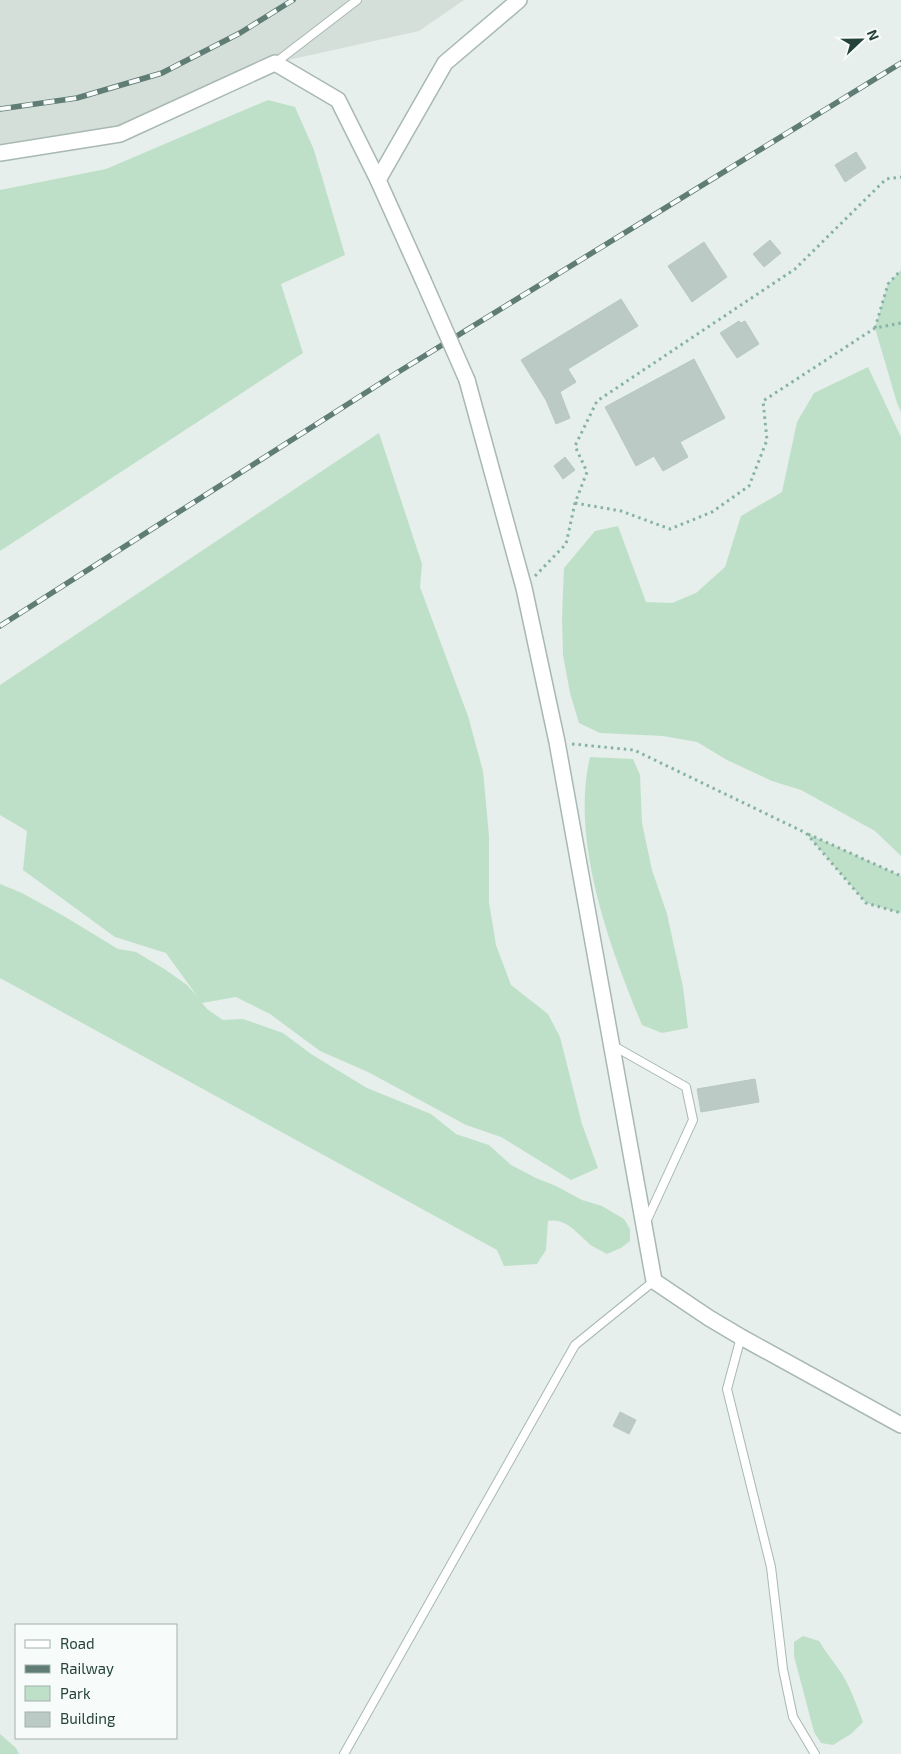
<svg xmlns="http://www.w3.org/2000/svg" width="901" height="1754" viewBox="0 0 901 1754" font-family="'Exo 2',sans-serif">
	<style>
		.built { fill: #d4dfda }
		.green { fill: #bfe0c8 }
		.building { fill: #bbcac4; stroke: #b8c9c2 }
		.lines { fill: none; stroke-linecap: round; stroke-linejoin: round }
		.service-casing { stroke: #a8b8b2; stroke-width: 10 }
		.tertiary-casing { stroke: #a8b8b2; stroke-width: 18 }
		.path { stroke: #86b3a5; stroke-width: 3; stroke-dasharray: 2.5 4; stroke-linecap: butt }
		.service { stroke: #fff; stroke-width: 8 }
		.tertiary { stroke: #fff; stroke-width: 15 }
		.rail-casing { stroke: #5f7d75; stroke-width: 5.5 }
		.rail { stroke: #f7fbf9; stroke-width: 4; stroke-dasharray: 11; stroke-linecap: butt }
		.tertiary-bridge-casing { stroke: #a8b8b2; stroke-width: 18; stroke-linecap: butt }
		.tertiary-bridge { stroke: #fff; stroke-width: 15 }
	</style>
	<rect width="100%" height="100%" fill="#e6efeb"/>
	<!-- built -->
	<polygon class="built" points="0,0 464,0 419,31 275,63 120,134 0,153"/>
	<!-- green -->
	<g class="green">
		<polygon points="268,100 295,107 314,150 345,255 281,284 303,353 0,551 0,190 106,169"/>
		<polygon points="901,270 901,412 897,403 875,328 888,284"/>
		<polygon points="868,367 901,437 901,856 875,831 801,790 772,781 727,760 697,742 663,736 600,733 579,723 570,693 563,655 562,617 564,568 595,531 618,526 646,602 672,603 696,593 725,567 741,516 782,492 797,422 814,393"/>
		<path d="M 379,433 L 422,564 L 420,587 L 468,716 L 483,771 L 489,836 L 489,902 L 496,945 L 511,985 L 548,1014 L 560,1037 L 582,1124 L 598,1168 L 571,1180 L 501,1137 L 466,1125 L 368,1072 L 320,1051 L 270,1014 L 236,997 L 202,1003 L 207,1009 L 223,1020 L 243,1019 L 283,1033 L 311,1054 L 367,1088 L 431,1114 L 456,1134 L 489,1145 L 511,1165 L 536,1178 L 556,1186 L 582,1200 L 602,1206 L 624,1219 L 630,1229 L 630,1241 L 621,1248 L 607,1254 C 602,1251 597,1249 592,1246 C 579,1236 567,1217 548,1221 L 546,1250 L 537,1264 L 504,1266 L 497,1250 L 0,978 L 0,884 L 22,893 L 62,915 L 118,949 L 136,952 L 166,970 L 187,985 L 197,996 L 166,953 L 115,937 L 23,870 L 27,831 L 0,815 L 0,685 Z"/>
		<path d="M 590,757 L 633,759 L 640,775 L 642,823 L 652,870 L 667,914 L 683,987 L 688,1028 L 662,1033 L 642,1025 C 610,948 570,841 590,757 Z"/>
		<polygon points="806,833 901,876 901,913 866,903"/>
		<path d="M 803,1636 L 819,1641 C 826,1653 835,1663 842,1674 C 851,1689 857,1706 863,1722 L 851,1734 L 833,1745 L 821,1743 L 814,1732 L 794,1656 L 794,1642 Z"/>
		<polygon points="0,1734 16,1748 19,1754 0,1754"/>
	</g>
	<!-- building -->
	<g class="building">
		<polygon points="856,152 866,168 845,182 835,165"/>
		<polygon points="770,240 781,253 764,267 753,254"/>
		<polygon points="704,242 727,277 692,302 668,266"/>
		<polygon points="621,299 638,326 568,369 576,382 560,392 570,418 556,424 546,400 521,360"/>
		<polygon points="739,321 741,323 745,321 759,344 737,358 720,333"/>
		<polygon points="694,359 725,418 680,442 688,457 663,471 654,456 636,466 605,407"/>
		<polygon points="565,457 575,470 563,479 554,466"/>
		<polygon points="755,1079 759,1102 701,1112 697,1089"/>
		<polygon points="620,1412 636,1420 629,1434 613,1426"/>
	</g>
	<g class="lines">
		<defs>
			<g id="service">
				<polyline points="275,63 357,0"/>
				<polyline points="612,1045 686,1087 693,1120 646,1222"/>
				<polyline points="741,1337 727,1389 771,1567 783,1669 793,1717 815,1754"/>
				<polyline points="344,1754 575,1345 654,1281"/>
			</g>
			<g id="tertiary">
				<polyline points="0,153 120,134 275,63 338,100 378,180 423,280"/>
				<polyline points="378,180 445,63 519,0"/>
				<polyline points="467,380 524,588 557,742 654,1281 709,1318 741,1337 901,1425"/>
			</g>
		</defs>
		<!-- service casing -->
		<use href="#service" class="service-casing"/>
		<!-- tertiary casing -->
		<use href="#tertiary" class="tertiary-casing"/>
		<!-- path -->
		<g class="path">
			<polyline points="875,328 888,284 901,270"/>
			<polyline points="575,503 621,511 670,529 712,512 749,486 767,440 763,401 875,328 901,323"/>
			<polyline points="535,576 566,544 575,503 587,472 575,446 597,401 795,269 886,179 901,177"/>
			<polyline points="572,744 634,750 806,833 866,903 901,913"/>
			<polyline points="808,834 901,876"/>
		</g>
		<!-- service -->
		<use href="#service" class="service"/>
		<!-- tertiary -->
		<use href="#tertiary" class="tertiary"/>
		<defs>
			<g id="rail">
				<polyline points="0,109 77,98 162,73 240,33 293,0"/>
				<polyline points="0,626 395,374 901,63"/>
			</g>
		</defs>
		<!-- rail casing -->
		<use href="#rail" class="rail-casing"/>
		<!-- rail -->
		<use href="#rail" class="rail"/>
		<defs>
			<polyline id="tertiary-bridge" points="423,280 467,380"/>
		</defs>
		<!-- tertiary-bridge casing -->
		<use href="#tertiary-bridge" class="tertiary-bridge-casing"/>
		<!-- tertiary-bridge -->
		<use href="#tertiary-bridge" class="tertiary-bridge"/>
	</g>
	<!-- legend -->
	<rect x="15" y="1624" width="162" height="115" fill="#f7fbf9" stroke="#a3b1ad"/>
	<rect x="25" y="1640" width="25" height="8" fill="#ffffff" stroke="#a3b1ad"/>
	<text x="60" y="1649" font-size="15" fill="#24423a">Road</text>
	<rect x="25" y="1665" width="25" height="8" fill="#5f7d75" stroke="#a3b1ad"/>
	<text x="60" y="1674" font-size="15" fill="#24423a">Railway</text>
	<rect x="25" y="1686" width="25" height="15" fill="#bfe0c8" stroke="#a3b1ad"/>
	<text x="60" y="1699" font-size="15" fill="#24423a">Park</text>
	<rect x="25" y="1712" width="25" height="15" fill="#bbcac4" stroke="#a3b1ad"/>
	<text x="60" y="1724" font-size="15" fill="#24423a">Building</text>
	<!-- north arrow -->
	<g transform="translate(861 40) rotate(68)" stroke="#f7fbf9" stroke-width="4" paint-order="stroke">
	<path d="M0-4L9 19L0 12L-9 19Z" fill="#24423a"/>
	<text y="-8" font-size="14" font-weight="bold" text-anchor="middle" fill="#24423a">N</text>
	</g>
</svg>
